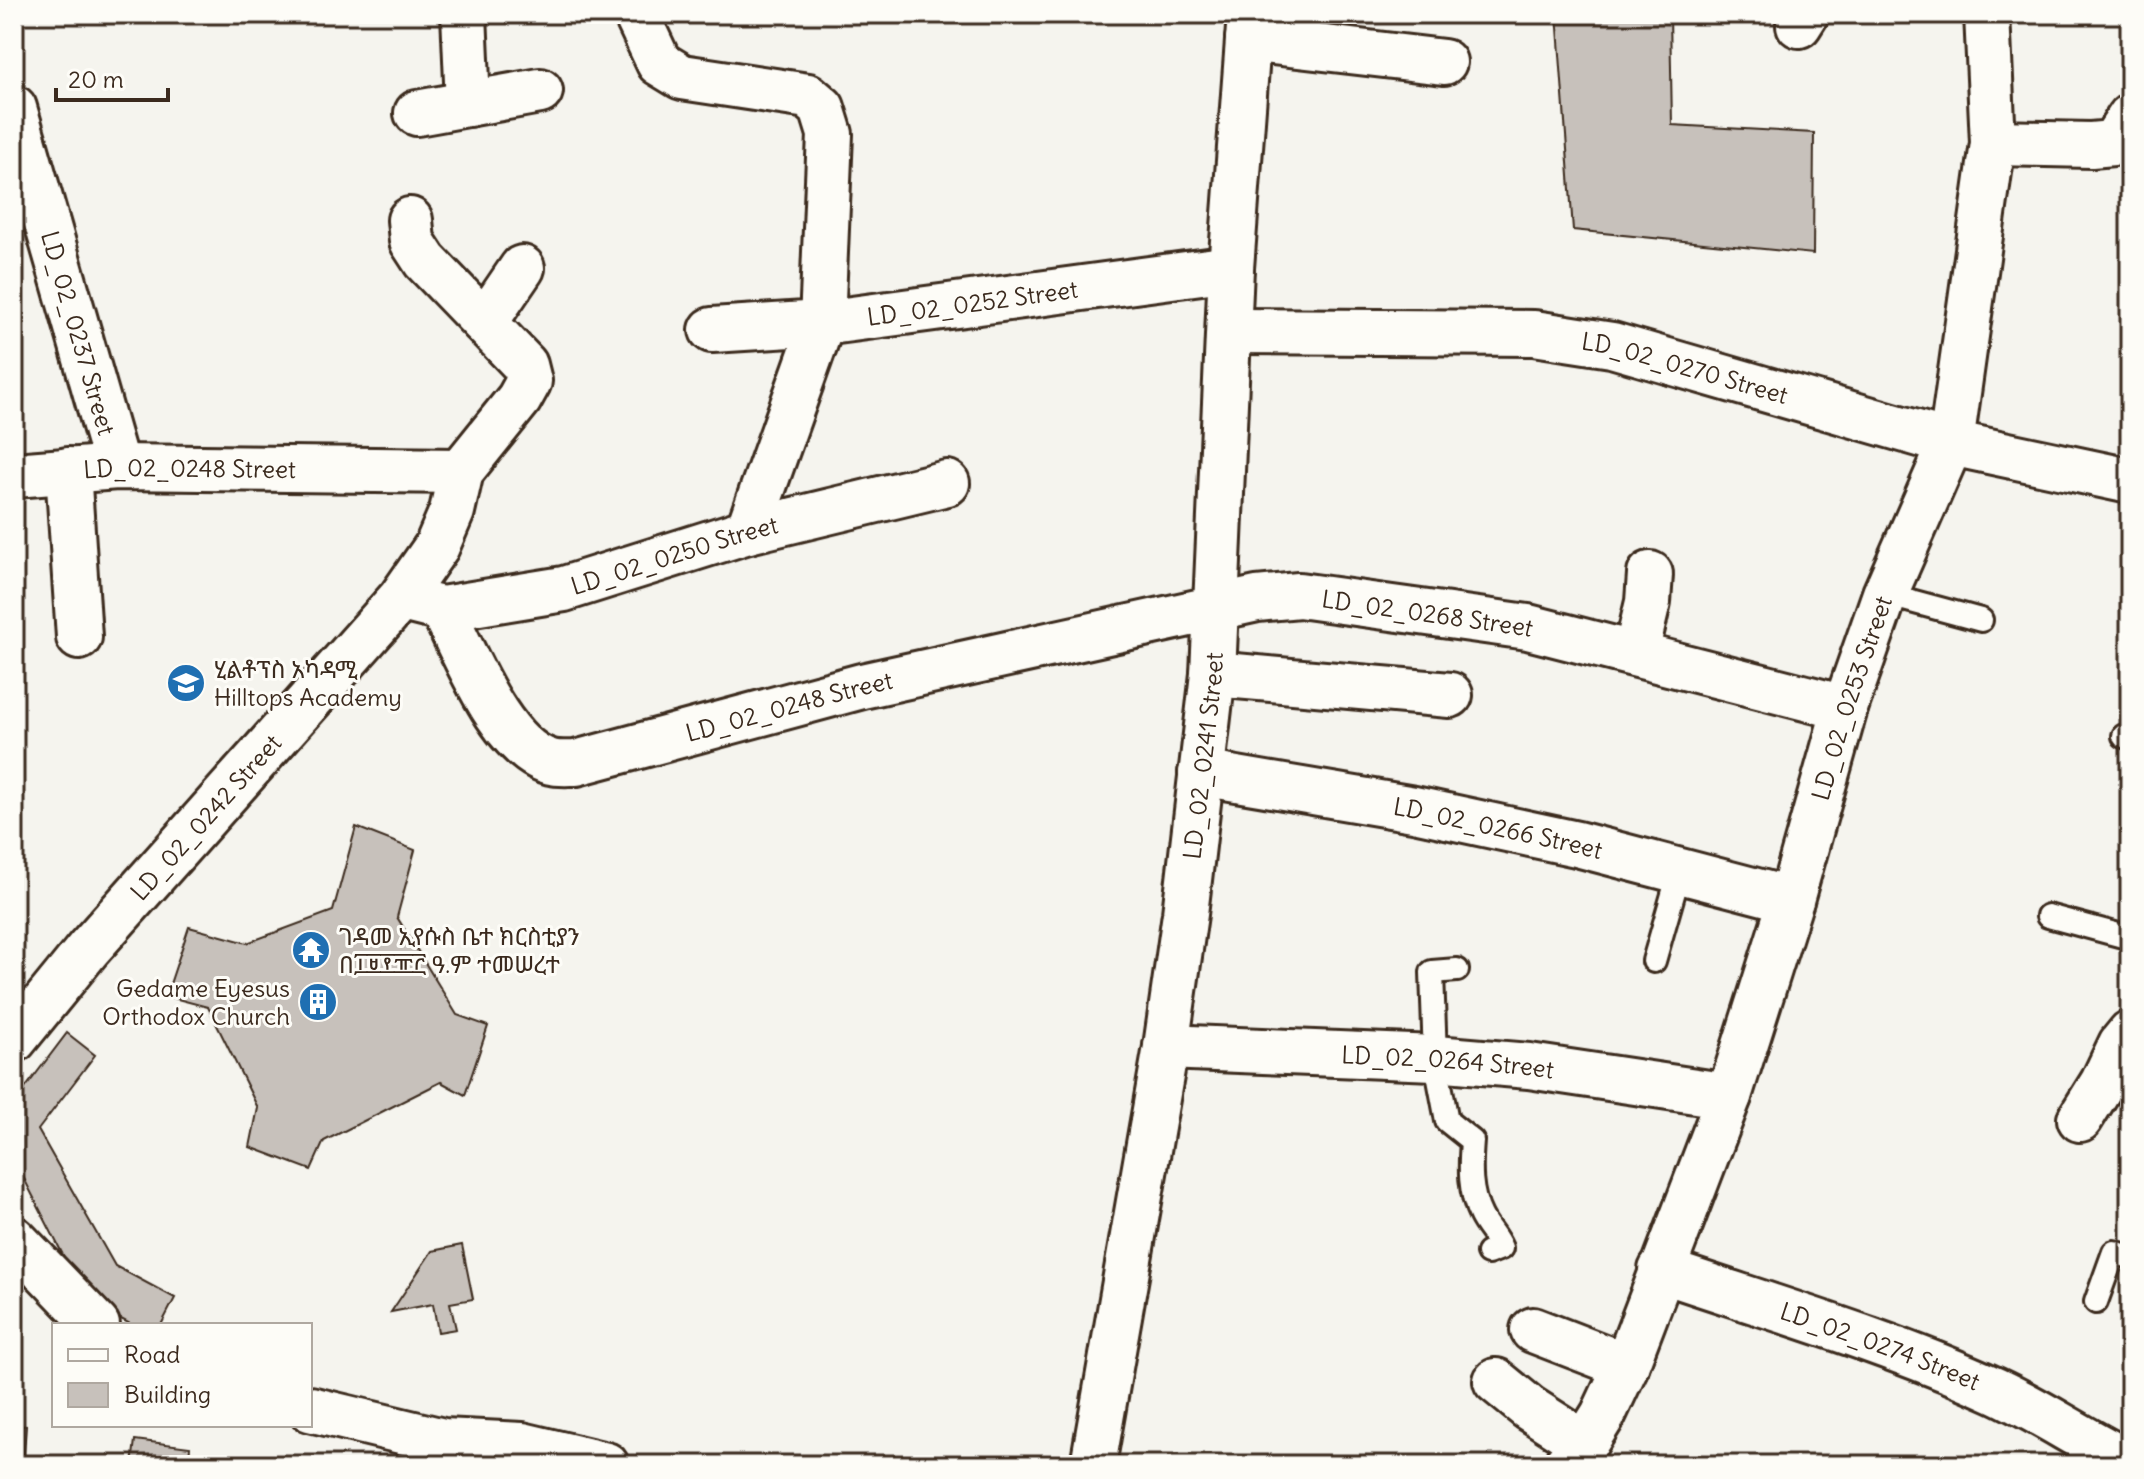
<svg xmlns="http://www.w3.org/2000/svg" width="2144" height="1479" viewBox="0 0 2144 1479" font-family="Delius,'Noto Sans Ethiopic',sans-serif">
	<style>
		.building { fill: #c7c1bb; stroke: #3b2a1e; stroke-width: 2 }
		.lines { fill: none; stroke-linecap: round; stroke-linejoin: round }
		.lane-casing { stroke: #3b2a1e; stroke-width: 28 }
		.street-casing { stroke: #3b2a1e; stroke-width: 50 }
		.lane { stroke: #fdfcf7; stroke-width: 22 }
		.street { stroke: #fdfcf7; stroke-width: 44 }
		.labels { text-anchor: middle; dominant-baseline: central; stroke-width: 6; stroke-linejoin: round; paint-order: stroke }
		.street-label { font-size: 24px; fill: #3b2a1e; stroke: #fdfcf7 }
		.poi-label { font-size: 24px; fill: #3b2a1e; stroke: #fdfcf7; text-anchor: start }
	</style>
	<rect width="100%" height="100%" fill="#f5f4ee"/>
	<filter id="ink" filterUnits="userSpaceOnUse"><feTurbulence type="fractalNoise" baseFrequency=".0125" numOctaves="2"/><feDisplacementMap in="SourceGraphic" scale="16" xChannelSelector="R" yChannelSelector="G"/><feConvolveMatrix kernelMatrix="1 2 1 2 8 2 1 2 1" color-interpolation-filters="sRGB"/></filter>
	<g filter="url(#ink)">
		<!-- building -->
		<g class="building">
			<polygon points="1557,14 1670,14 1672,125 1814,133 1813,254 1573,230"/>
			<polygon points="356,827 415,850 397,917 457,1015 488,1026 465,1095 441,1082 324,1141 311,1170 250,1147 258,1108 208,1007 166,996 189,927 247,943 333,911"/>
			<polygon points="67,1033 95,1055 38,1130 115,1266 175,1298 161,1325 132,1325 86,1300 14,1159 14,1103"/>
			<polygon points="462,1245 473,1299 450,1303 456,1329 438,1332 433,1304 391,1312 432,1251"/>
			<polygon points="14,1425 26,1426 23,1465 14,1465"/>
			<polygon points="135,1440 190,1447 188,1465 132,1465"/>
		</g>
		<g class="lines">
			<defs>
				<g id="lane">
					<polyline points="1885,594 1981,620"/>
					<polyline points="2124,736 2130,738"/>
					<polyline points="2048,916 2130,938"/>
					<polyline points="1654,961 1680,870"/>
					<path d="M 1457,970 L 1432,972 L 1435,1058 L 1447,1121 L 1472,1141 C 1470,1167 1469,1192 1481,1216 C 1487,1228 1496,1236 1501,1248 L 1488,1253"/>
					<polyline points="2096,1302 2114,1252 2130,1257"/>
				</g>
				<g id="street">
					<polyline points="464,14 468,104"/>
					<polyline points="636,14 659,63 682,77 808,96 822,108 830,134 822,323 748,531"/>
					<polyline points="1799,25 1806,14"/>
					<polyline points="1248,39 1444,62"/>
					<path id="s1" d="M 14,108 L 117,467"/>
					<polyline points="417,113 540,91"/>
					<polyline points="1993,143 2091,145 2113,143 2130,117"/>
					<polyline points="483,321 492,312 522,268"/>
					<path id="s2" d="M 712,330 L 822,323 L 1231,268"/>
					<path id="s3" d="M 1229,331 L 1534,333 L 1612,345 L 1951,443 L 2130,481"/>
					<polyline points="68,470 79,637"/>
					<path id="s4" d="M 14,475 L 117,467 L 461,471"/>
					<path id="s5" d="M 414,602 L 442,609 L 564,589 L 748,531 L 947,483"/>
					<path id="s6" d="M 442,609 C 465,653 501,749 551,762 C 559,764 568,763 576,763 L 862,686 L 1257,599 L 1299,595 L 1528,627 L 1845,708"/>
					<polyline points="1636,653 1648,602 1650,574"/>
					<polyline points="1213,674 1450,695"/>
					<path id="s7" d="M 1201,773 L 1414,809 L 1577,844 L 1791,900"/>
					<path id="s8" d="M 14,1040 L 88,949 L 400,599 L 437,546 L 452,511 L 461,471 L 519,399 L 529,381 L 525,365 L 425,261 L 412,241 L 410,220"/>
					<path id="s9" d="M 1166,1047 L 1435,1058 L 1529,1066 L 1729,1096"/>
					<polyline points="2080,1119 2103,1082 2121,1044 2130,1033"/>
					<polyline points="14,1239 97,1325"/>
					<path id="s10" d="M 1661,1270 C 1773,1308 1887,1341 1995,1390 C 2041,1411 2084,1441 2130,1463"/>
					<polyline points="1533,1330 1626,1366"/>
					<polyline points="1496,1381 1529,1408 1585,1444"/>
					<polyline points="310,1409 443,1441 522,1445 606,1465"/>
					<path id="s11" d="M 1093,1465 L 1166,1047 L 1185,914 L 1213,674 L 1231,268 L 1250,14"/>
					<path id="s12" d="M 1566,1465 L 1585,1444 L 1603,1415 L 1626,1366 L 1729,1096 L 1791,900 L 1845,708 L 1885,594 L 1951,443 L 1993,143 L 1987,14"/>
				</g>
			</defs>
			<!-- lane casing -->
			<use href="#lane" class="lane-casing"/>
			<!-- street casing -->
			<use href="#street" class="street-casing"/>
			<!-- lane -->
			<use href="#lane" class="lane"/>
			<!-- street -->
			<use href="#street" class="street"/>
		</g>
	</g>
	<!-- icons -->
	<defs>
		<symbol id="school-disc" viewBox="-11 -11 22 22"><circle r="9.5" fill="#1f6fb2" stroke="#fdfcf7"/><path d="M0-5L7-2L0 1L-7-2ZM-4 1L0 2.5L4 1V4Q0 6-4 4Z" fill="#fff"/></symbol>
		<symbol id="temple-disc" viewBox="-11 -11 22 22"><circle r="9.5" fill="#1f6fb2" stroke="#fdfcf7"/><path d="M0-6L5-2H3V0L6.5 2.5H4V6H1.5V3h-3V6H-4V2.5H-6.5L-3 0V-2H-5Z" fill="#fff"/></symbol>
		<symbol id="building-disc" viewBox="-11 -11 22 22"><circle r="9.5" fill="#1f6fb2" stroke="#fdfcf7"/><path d="M-4-6H4V6H1V3H-1V6H-4ZM-2.5-4.3h1.7v1.8h-1.7ZM.8-4.3h1.7v1.8H.8ZM-2.5-1h1.7V.8h-1.7ZM.8-1h1.7V.8H.8Z" fill="#fff"/></symbol>
	</defs>
	<g fill-rule="evenodd">
		<use href="#school-disc" x="164" y="661" width="44" height="44"/>
		<use href="#temple-disc" x="289" y="928" width="44" height="44"/>
		<use href="#building-disc" x="296" y="980" width="44" height="44"/>
	</g>
	<g class="labels">
		<!-- street labels -->
		<g class="street-label">
			<text stroke="none"><textPath href="#s2" startOffset="262">LD_02_0252 Street</textPath></text>
			<text stroke="none"><textPath href="#s1" startOffset="234">LD_02_0237 Street</textPath></text>
			<text stroke="none"><textPath href="#s3" startOffset="460">LD_02_0270 Street</textPath></text>
			<text stroke="none"><textPath href="#s4" startOffset="176">LD_02_0248 Street</textPath></text>
			<text stroke="none"><textPath href="#s5" startOffset="268">LD_02_0250 Street</textPath></text>
			<text stroke="none"><textPath href="#s6" startOffset="1090">LD_02_0268 Street</textPath></text>
			<text stroke="none"><textPath href="#s12" startOffset="822">LD_02_0253 Street</textPath></text>
			<text stroke="none"><textPath href="#s6" startOffset="438">LD_02_0248 Street</textPath></text>
			<text stroke="none"><textPath href="#s11" startOffset="718">LD_02_0241 Street</textPath></text>
			<text stroke="none"><textPath href="#s8" startOffset="294">LD_02_0242 Street</textPath></text>
			<text stroke="none"><textPath href="#s7" startOffset="302">LD_02_0266 Street</textPath></text>
			<text stroke="none"><textPath href="#s9" startOffset="282">LD_02_0264 Street</textPath></text>
			<text stroke="none"><textPath href="#s10" startOffset="232">LD_02_0274 Street</textPath></text>
		</g>
		<!-- poi labels -->
		<g class="poi-label">
			<text x="214" y="669">ሂልቶፕስ አካዳሚ<tspan x="214" dy="28">Hilltops Academy</tspan></text>
			<text x="339" y="936">ገዳመ ኢየሱስ ቤተ ክርስቲያን<tspan x="339" dy="28">በ፲፱፻፹፫ ዓ.ም ተመሠረተ</tspan></text>
			<text x="290" y="988" text-anchor="end">Gedame Eyesus<tspan x="290" dy="28">Orthodox Church</tspan></text>
		</g>
	</g>
	<!-- margin -->
	<rect width="2144" height="1479" fill="none" stroke="#fdfcf7" stroke-width="48"/>
	<rect x="24" y="24" width="2096" height="1431" fill="none" stroke="#3b2a1e" stroke-width="3" filter="url(#ink)"/>
	<!-- legend -->
	<rect x="52" y="1323" width="260" height="104" fill="#fdfcf7" stroke="#afa8a0" stroke-width="2"/>
	<rect x="68" y="1349" width="40" height="12" fill="#fdfcf7" stroke="#afa8a0" stroke-width="2"/>
	<text x="124" y="1363" font-size="24" fill="#3b2a1e">Road</text>
	<rect x="68" y="1383" width="40" height="24" fill="#c7c1bb" stroke="#afa8a0" stroke-width="2"/>
	<text x="124" y="1403" font-size="24" fill="#3b2a1e">Building</text>
	<!-- scale -->
	<path d="M56 88v12h112v-12" fill="none" stroke="#3b2a1e" stroke-width="4"/>
	<text x="68" y="88" font-size="24" fill="#3b2a1e" stroke="#fdfcf7" stroke-width="6" paint-order="stroke">20 m</text>
</svg>
